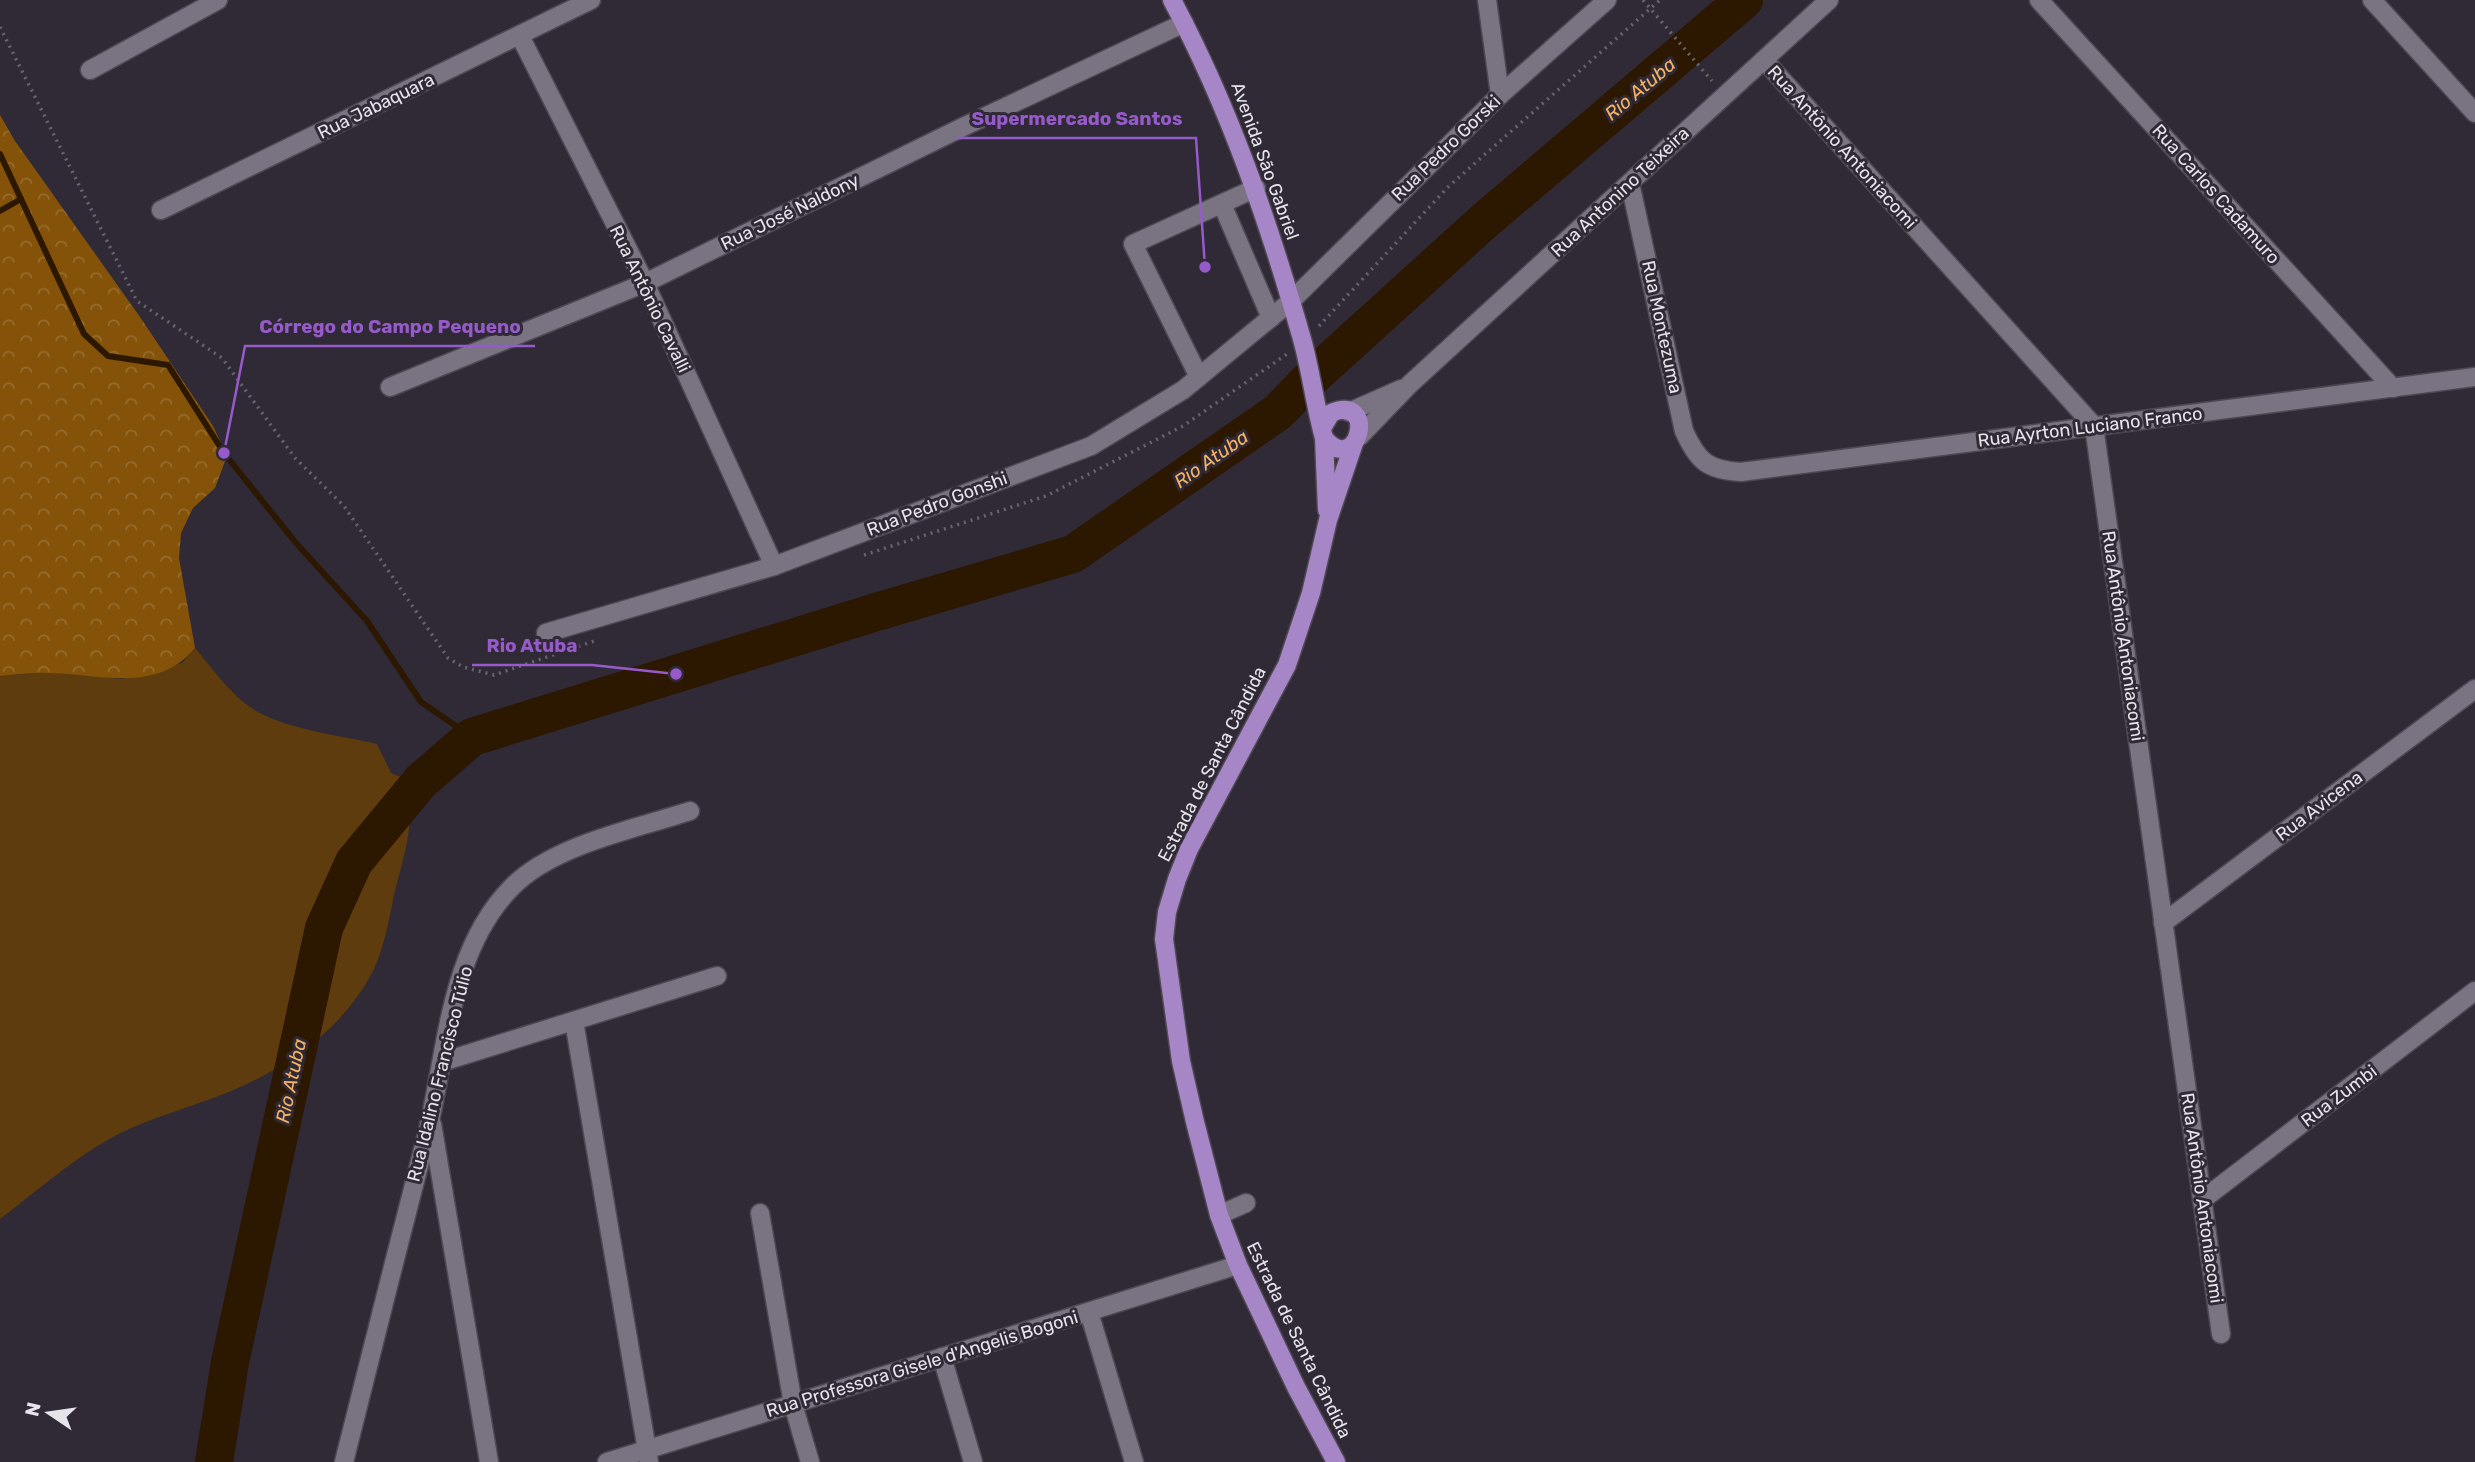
<svg xmlns="http://www.w3.org/2000/svg" width="2475" height="1462" viewBox="0 0 2475 1462" font-family="Rubik,sans-serif">
	<style>
		.grass { fill: #5e3c0d }
		.forest { fill: url(#forest-crowns) }
		.lines { fill: none; stroke-linecap: round; stroke-linejoin: round }
		.stream { stroke: #2c1700; stroke-width: 6 }
		.river { stroke: #2c1700; stroke-width: 38 }
		.minor-casing { stroke: #4e4853; stroke-width: 21 }
		.major-casing { stroke: #4e4853; stroke-width: 21 }
		.path { stroke: #69636e; stroke-width: 3.5; stroke-dasharray: 2 5; stroke-linecap: butt }
		.minor { stroke: #7a7482; stroke-width: 18 }
		.major { stroke: #a686c6; stroke-width: 18 }
		.labels { text-anchor: middle; dominant-baseline: central; stroke-width: 6; stroke-linejoin: round; paint-order: stroke }
		.street-label { font-size: 18px; fill: #e6e3eb; stroke: #302a36 }
		.water-label { font-size: 19px; font-style: italic; fill: #f6b261; stroke: #302a36 }
		.leader { fill: none; stroke: #965aca; stroke-width: 2.5 }
		.callout-dot { fill: #965aca; stroke: #302a36; stroke-width: 2.5 }
		.callout-label { font-size: 19px; text-anchor: middle; font-weight: bold; fill: #965aca; stroke: #302a36; stroke-width: 6; stroke-linejoin: round; paint-order: stroke }
	</style>
	<defs>
		<pattern id="forest-crowns" width="20" height="18" patternUnits="userSpaceOnUse" patternTransform="scale(1.75)"><rect width="20" height="18" fill="#845309"/><path d="M2 6a3 3 0 1 1 6 0M12 15a3 3 0 1 1 6 0" fill="none" stroke="#956c2d"/></pattern>
	</defs>
	<rect width="100%" height="100%" fill="#302a36"/>
	<!-- grass -->
	<path class="grass" d="M 195,648 C 214,670 234,700 260,713 C 295,731 339,735 377,744 L 391,773 L 408,780 C 409,792 410,805 410,817 C 409,843 400,870 394,895 C 389,920 384,948 373,971 C 348,1019 306,1054 259,1078 C 212,1103 158,1113 111,1138 C 71,1160 36,1192 0,1219 L 0,676 L 46,672 L 122,679 L 182,663 Z"/>
	<!-- forest -->
	<path class="forest" d="M 0,115 L 15,141 L 140,317 L 213,426 L 227,456 L 215,488 L 193,508 L 181,533 L 179,558 L 195,648 C 157,694 100,674 48,673 C 32,672 16,675 0,676 Z"/>
	<g class="lines">
		<!-- stream -->
		<g class="stream">
			<polyline points="0,154 84,334 108,356 168,365 224,453 296,543 367,621 421,702 472,737"/>
			<polyline points="0,211 21,199"/>
		</g>
		<!-- river -->
		<polyline class="river" points="214,1462 230,1362 324,928 354,862 421,781 472,737 873,613 1073,554 1278,412 1309,380 1482,223 1744,0"/>
		<defs>
			<g id="minor">
				<polyline points="1487,0 1500,95"/>
				<polyline points="2039,0 2393,388"/>
				<polyline points="2372,0 2475,113"/>
				<polyline points="520,36 645,283 774,566"/>
				<polyline points="1764,60 2094,426 2221,1334"/>
				<polyline points="90,70 218,0"/>
				<path d="M 1630,183 L 1684,431 C 1698,462 1708,470 1741,472 L 2475,377"/>
				<polyline points="1222,204 1271,318"/>
				<polyline points="161,210 591,0"/>
				<polyline points="1199,377 1133,244 1256,188"/>
				<polyline points="390,387 645,283 965,126 1184,23"/>
				<polyline points="1349,412 1401,389"/>
				<polyline points="1359,437 1410,384 1829,0"/>
				<polyline points="546,633 774,566 1091,446 1183,390 1291,301 1500,95 1607,0"/>
				<polyline points="2163,923 2475,689"/>
				<polyline points="574,1021 649,1462"/>
				<polyline points="442,1062 717,976"/>
				<polyline points="432,1124 489,1462"/>
				<polyline points="2202,1200 2475,991"/>
				<polyline points="760,1213 793,1404 810,1462"/>
				<polyline points="1219,1215 1246,1203"/>
				<polyline points="1089,1312 1134,1462"/>
				<polyline points="942,1357 973,1462"/>
				<path d="M 344,1462 C 371,1353 399,1243 427,1134 C 447,1052 449,950 512,887 C 553,845 635,829 690,811"/>
				<polyline points="607,1462 1238,1265"/>
			</g>
			<g id="major">
				<path d="M 1172,0 C 1230,109 1268,220 1302,339 C 1311,371 1315,406 1324,438 C 1358,479 1379,393 1331,413 L 1322,428"/>
				<polyline points="1324,438 1327,510"/>
				<polyline points="1336,1462 1296,1387 1238,1265 1219,1215 1195,1122 1181,1061 1164,939 1167,912 1177,879 1189,849 1287,665 1311,593 1328,520 1354,443"/>
			</g>
		</defs>
		<!-- minor casing -->
		<use href="#minor" class="minor-casing"/>
		<!-- major casing -->
		<use href="#major" class="major-casing"/>
		<!-- path -->
		<g class="path">
			<polyline points="1643,0 1712,81"/>
			<polyline points="0,27 137,301 222,358 295,458 344,506 448,658 463,667 494,675 597,640"/>
			<polyline points="1319,326 1448,187 1660,0"/>
			<polyline points="864,555 1046,496 1183,426 1287,354"/>
		</g>
		<!-- minor -->
		<use href="#minor" class="minor"/>
		<!-- major -->
		<use href="#major" class="major"/>
	</g>
	<g class="labels">
		<!-- street labels -->
		<g class="street-label">
			<text transform="translate(376 106) rotate(-26)">Rua Jabaquara</text>
			<text transform="translate(1842 147) rotate(48)">Rua Antônio Antoniacomi</text>
			<text transform="translate(1446 148) rotate(-44)">Rua Pedro Gorski</text>
			<text transform="translate(1265 161) rotate(70)">Avenida São Gabriel</text>
			<text transform="translate(1620 192) rotate(-43)">Rua Antonino Teixeira</text>
			<text transform="translate(2216 194) rotate(48)">Rua Carlos Cadamuro</text>
			<text transform="translate(790 212) rotate(-26)">Rua José Naldony</text>
			<text transform="translate(650 299) rotate(64)">Rua Antônio Cavalli</text>
			<text transform="translate(1662 327) rotate(78)">Rua Montezuma</text>
			<text transform="translate(2090 427) rotate(-7)">Rua Ayrton Luciano Franco</text>
			<text transform="translate(937 504) rotate(-21)">Rua Pedro Gonshi</text>
			<text transform="translate(2123 636) rotate(82)">Rua Antônio Antoniacomi</text>
			<text transform="translate(1212 764) rotate(-63)">Estrada de Santa Cândida</text>
			<text transform="translate(2319 806) rotate(-37)">Rua Avicena</text>
			<text transform="translate(440 1074) rotate(-76)">Rua Idalino Francisco Túlio</text>
			<text transform="translate(2339 1096) rotate(-37)">Rua Zumbi</text>
			<text transform="translate(2202 1198) rotate(82)">Rua Antônio Antoniacomi</text>
			<text transform="translate(1299 1340) rotate(64)">Estrada de Santa Cândida</text>
			<text transform="translate(922 1364) rotate(-17)">Rua Professora Gisele d'Angelis Bogoni</text>
		</g>
		<!-- water labels -->
		<g class="water-label">
			<text transform="translate(1640 89) rotate(-40)">Rio Atuba</text>
			<text transform="translate(1211 459) rotate(-35)">Rio Atuba</text>
			<text transform="translate(291 1081) rotate(-78)">Rio Atuba</text>
		</g>
	</g>
	<!-- callouts -->
	<path class="leader" d="M1205 267L1196 138H957M224 453L245 346H535M676 674L592 665H472"/>
	<g class="callout-dot">
		<circle cx="1205" cy="267" r="7"/>
		<circle cx="224" cy="453" r="7"/>
		<circle cx="676" cy="674" r="7"/>
	</g>
	<g class="callout-label">
		<text x="1077" y="125">Supermercado Santos</text>
		<text x="390" y="333">Córrego do Campo Pequeno</text>
		<text x="532" y="652">Rio Atuba</text>
	</g>
	<!-- north arrow -->
	<g transform="translate(49 1413) rotate(283)" stroke="#302a36" stroke-width="5" paint-order="stroke">
	<path d="M0-5L12 26L0 18L-12 26Z" fill="#e6e3eb"/>
	<text y="-10" font-size="19" font-weight="bold" text-anchor="middle" fill="#e6e3eb">N</text>
	</g>
</svg>
